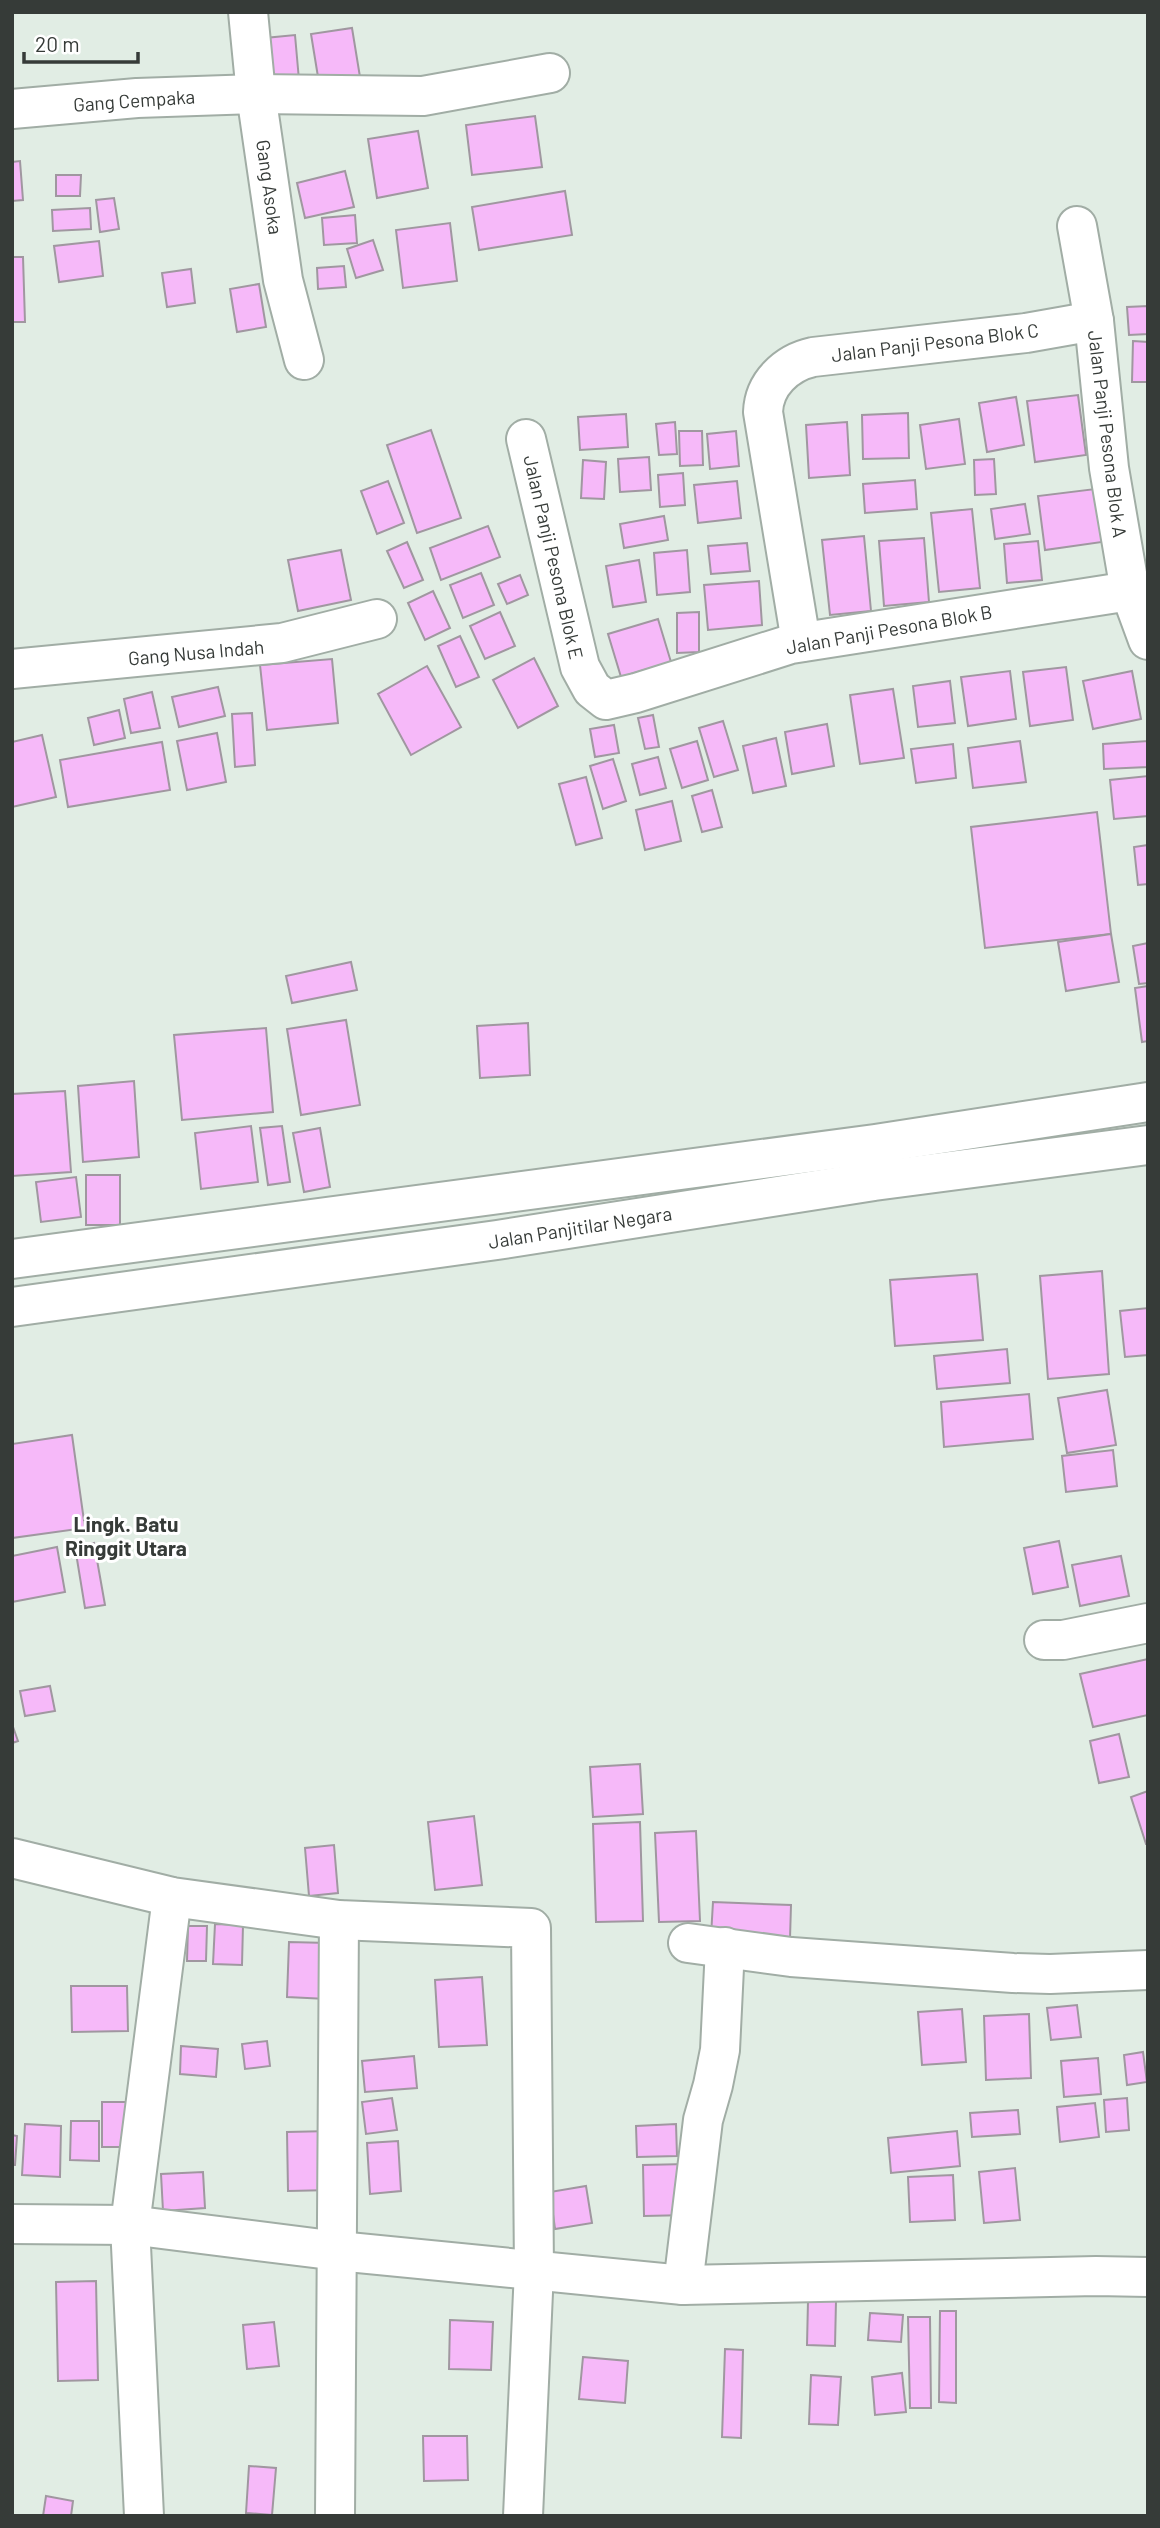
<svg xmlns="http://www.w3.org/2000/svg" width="1160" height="2528" viewBox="0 0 1160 2528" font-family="Barlow,sans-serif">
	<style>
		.building { fill: #f6b9f9; stroke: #a097a0; stroke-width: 2 }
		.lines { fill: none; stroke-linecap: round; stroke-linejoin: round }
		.street-casing { stroke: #a1ada5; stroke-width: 42 }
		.secondary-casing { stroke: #a1ada5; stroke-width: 42 }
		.street { stroke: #fff; stroke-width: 38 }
		.secondary { stroke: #fff; stroke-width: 38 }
		.labels { text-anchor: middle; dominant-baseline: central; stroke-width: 6; stroke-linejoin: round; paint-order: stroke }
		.street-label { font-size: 19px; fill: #363b38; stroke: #fff }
		.neighbourhood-label { font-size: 21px; font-weight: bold; fill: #363b38; stroke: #fff }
	</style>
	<rect width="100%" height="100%" fill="#e1ede4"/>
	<!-- building -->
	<g class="building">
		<polygon points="352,28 360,77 319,83 311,34"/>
		<polygon points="295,35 299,80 269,83 265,38"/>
		<polygon points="535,116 542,167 472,175 466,125"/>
		<polygon points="418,131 428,188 377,198 368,139"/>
		<polygon points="20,161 23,200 12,201 12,162"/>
		<polygon points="345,171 354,207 305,218 297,183"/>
		<polygon points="56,175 81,175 80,196 56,196"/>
		<polygon points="565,191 572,235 479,250 472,207"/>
		<polygon points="114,198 119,229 100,232 96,200"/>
		<polygon points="90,208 91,229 53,231 52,210"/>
		<polygon points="355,215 357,243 324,245 322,218"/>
		<polygon points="450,223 457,281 403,288 396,230"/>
		<polygon points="373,240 383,270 356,278 347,249"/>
		<polygon points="99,241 103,276 59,282 54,246"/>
		<polygon points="12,257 23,257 25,322 12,322"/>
		<polygon points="344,266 346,287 318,289 317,268"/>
		<polygon points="191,269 195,303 167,307 162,273"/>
		<polygon points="259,284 266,327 237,332 230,289"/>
		<polygon points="1148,306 1148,334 1129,335 1127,307"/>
		<polygon points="1133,341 1148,342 1148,382 1132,382"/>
		<polygon points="1078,395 1086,455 1035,462 1027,401"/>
		<polygon points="1016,397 1024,445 987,452 979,403"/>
		<polygon points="908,413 909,458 863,459 862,415"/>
		<polygon points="626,414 628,447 580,450 578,417"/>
		<polygon points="959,419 965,464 926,469 920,425"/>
		<polygon points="675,422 677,454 659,455 656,424"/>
		<polygon points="847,422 850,475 809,478 806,425"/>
		<polygon points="431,430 461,518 417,533 387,445"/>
		<polygon points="679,431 702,431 703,465 680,466"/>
		<polygon points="736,431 739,466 710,469 707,434"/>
		<polygon points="649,457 651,490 620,492 618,459"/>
		<polygon points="994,459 996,494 975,495 974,460"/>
		<polygon points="583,460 606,462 604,499 581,498"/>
		<polygon points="683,473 685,505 660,507 658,475"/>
		<polygon points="915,480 917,509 865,513 863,484"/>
		<polygon points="388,481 404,523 377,534 361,491"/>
		<polygon points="737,481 741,518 698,523 694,485"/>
		<polygon points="1095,489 1102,542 1045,550 1038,496"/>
		<polygon points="1025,504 1030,534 995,539 991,509"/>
		<polygon points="972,509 980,588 939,592 931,513"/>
		<polygon points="664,516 668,540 624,548 620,524"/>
		<polygon points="488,526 500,557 441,580 430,548"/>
		<polygon points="864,536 871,611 830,615 822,540"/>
		<polygon points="924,538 929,602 884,606 879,541"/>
		<polygon points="1038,541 1042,580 1007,583 1004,544"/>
		<polygon points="407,542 423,580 404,588 387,551"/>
		<polygon points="747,543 750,571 711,574 708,546"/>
		<polygon points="341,550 351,600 298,611 288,560"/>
		<polygon points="687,550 690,592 657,595 654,553"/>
		<polygon points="639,560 646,602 613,607 606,566"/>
		<polygon points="481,573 494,605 463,618 450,585"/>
		<polygon points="520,575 528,595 507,604 498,584"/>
		<polygon points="759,581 762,625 708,630 704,585"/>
		<polygon points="433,591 450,628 425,640 408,603"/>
		<polygon points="500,612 515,646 485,659 470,626"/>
		<polygon points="699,612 699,652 677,653 677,613"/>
		<polygon points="658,619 671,662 621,677 608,634"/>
		<polygon points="460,636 479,677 456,687 438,646"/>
		<polygon points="534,658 558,706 518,728 493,680"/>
		<polygon points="332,659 338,723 267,730 260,665"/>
		<polygon points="427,666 461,727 411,755 378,694"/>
		<polygon points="1066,667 1073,720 1030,726 1023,672"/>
		<polygon points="1010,671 1016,719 968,726 961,677"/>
		<polygon points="1132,671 1141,719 1093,729 1083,681"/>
		<polygon points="950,681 955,723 918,727 913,686"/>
		<polygon points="218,687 225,716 179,727 172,697"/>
		<polygon points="893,689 904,758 860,764 850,695"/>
		<polygon points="152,692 160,728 131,733 124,699"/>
		<polygon points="119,710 125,738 94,745 88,718"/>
		<polygon points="252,713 255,765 235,767 232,714"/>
		<polygon points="653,715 659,747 645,749 638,718"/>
		<polygon points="723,721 738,770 714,777 699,728"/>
		<polygon points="827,724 834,766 792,774 785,732"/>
		<polygon points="614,725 619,753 595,757 590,729"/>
		<polygon points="217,733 226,782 187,790 177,741"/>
		<polygon points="42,735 56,797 12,807 12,742"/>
		<polygon points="776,738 786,786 753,793 743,746"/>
		<polygon points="697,741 708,780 682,788 670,749"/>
		<polygon points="1020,741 1026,782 973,788 968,748"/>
		<polygon points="1148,741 1148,767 1104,769 1103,744"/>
		<polygon points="162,742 170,790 68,807 60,760"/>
		<polygon points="953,744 956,778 916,783 911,749"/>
		<polygon points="658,757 666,788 640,795 632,764"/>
		<polygon points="613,759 626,801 603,809 590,766"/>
		<polygon points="1148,776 1148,816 1114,819 1110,780"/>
		<polygon points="586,777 602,838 576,845 559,784"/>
		<polygon points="712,790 722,827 702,832 692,796"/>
		<polygon points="672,801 681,841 645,850 636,810"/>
		<polygon points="1097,812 1111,934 985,948 971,827"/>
		<polygon points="1148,845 1148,884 1138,885 1134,847"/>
		<polygon points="1111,934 1119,982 1066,991 1058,942"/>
		<polygon points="1148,943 1148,983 1139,984 1133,946"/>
		<polygon points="351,962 357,990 292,1003 286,976"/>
		<polygon points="1148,986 1148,1041 1142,1042 1135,988"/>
		<polygon points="346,1020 360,1105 301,1115 287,1029"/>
		<polygon points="528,1023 530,1075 480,1078 477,1026"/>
		<polygon points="266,1028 273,1112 182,1120 174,1035"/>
		<polygon points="134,1081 139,1157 83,1162 78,1086"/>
		<polygon points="65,1091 71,1172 12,1176 12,1094"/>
		<polygon points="251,1126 258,1182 201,1189 195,1133"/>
		<polygon points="282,1126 290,1182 268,1185 260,1128"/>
		<polygon points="320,1128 330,1187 304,1192 293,1133"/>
		<rect x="86" y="1175" width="34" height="50"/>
		<polygon points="76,1177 81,1217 41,1222 36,1182"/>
		<polygon points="1102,1271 1109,1374 1048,1379 1040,1276"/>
		<polygon points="977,1274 983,1340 895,1346 890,1280"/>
		<polygon points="1148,1308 1148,1355 1125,1357 1120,1311"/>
		<polygon points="1007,1349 1010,1383 937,1389 934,1356"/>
		<polygon points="1107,1390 1116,1445 1067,1453 1058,1398"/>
		<polygon points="1029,1394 1033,1439 944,1447 941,1402"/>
		<polygon points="72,1435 85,1528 12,1538 12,1444"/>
		<polygon points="1113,1450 1117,1486 1066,1492 1062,1456"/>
		<polygon points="1059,1541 1068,1587 1033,1594 1024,1548"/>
		<polygon points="94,1543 105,1605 85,1608 75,1547"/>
		<polygon points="57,1547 65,1592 12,1602 12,1556"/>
		<polygon points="1121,1556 1129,1596 1080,1606 1072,1565"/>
		<polygon points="1148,1659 1148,1715 1093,1727 1080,1674"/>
		<polygon points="50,1686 55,1711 25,1716 20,1691"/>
		<polygon points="12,1724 18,1741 12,1743"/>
		<polygon points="1119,1734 1129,1777 1099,1783 1090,1741"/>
		<polygon points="640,1764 643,1814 593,1817 590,1767"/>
		<polygon points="1148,1791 1148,1844 1146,1844 1131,1797"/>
		<polygon points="474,1816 482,1885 435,1890 428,1822"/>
		<polygon points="640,1822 643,1921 596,1922 593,1824"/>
		<polygon points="696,1831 700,1921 659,1922 655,1833"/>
		<polygon points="334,1845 338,1893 309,1896 305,1848"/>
		<polygon points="713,1902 791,1905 790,1938 711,1936"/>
		<polygon points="215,1924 243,1925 242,1965 213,1964"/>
		<polygon points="188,1926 207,1926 206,1961 187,1961"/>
		<polygon points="289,1942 328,1943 327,1999 287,1997"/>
		<polygon points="482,1977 487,2045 439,2047 435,1980"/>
		<polygon points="71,1986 127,1986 128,2031 72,2032"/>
		<polygon points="1077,2005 1081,2037 1051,2040 1047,2008"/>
		<polygon points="962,2009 966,2062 922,2065 918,2012"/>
		<polygon points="1029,2014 1031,2078 986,2080 984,2016"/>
		<polygon points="267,2041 270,2066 245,2069 242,2044"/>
		<polygon points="181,2046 218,2049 216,2077 180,2074"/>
		<polygon points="1143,2052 1147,2082 1127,2085 1124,2055"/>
		<polygon points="414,2056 417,2088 365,2092 362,2061"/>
		<polygon points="1098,2058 1101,2094 1064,2097 1061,2061"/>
		<polygon points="392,2098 397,2130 366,2134 362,2102"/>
		<polygon points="1127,2098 1129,2130 1106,2132 1104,2100"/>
		<rect x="102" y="2102" width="33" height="45"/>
		<polygon points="1095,2103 1099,2137 1060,2142 1057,2107"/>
		<polygon points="1018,2110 1020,2134 972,2137 970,2113"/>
		<polygon points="71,2121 99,2121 99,2161 70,2160"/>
		<polygon points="25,2124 61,2126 60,2177 22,2175"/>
		<polygon points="676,2124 677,2156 637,2157 636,2126"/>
		<polygon points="330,2131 332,2190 288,2191 287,2132"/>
		<polygon points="957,2131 960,2166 891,2173 888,2138"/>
		<polygon points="12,2135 17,2136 15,2165 12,2165"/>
		<polygon points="398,2141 401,2191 370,2194 367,2143"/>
		<polygon points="687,2164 689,2215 644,2216 643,2165"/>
		<polygon points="1015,2168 1020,2220 984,2223 979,2172"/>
		<polygon points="203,2172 205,2208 163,2211 161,2174"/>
		<polygon points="953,2175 955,2220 910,2222 908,2177"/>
		<polygon points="586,2186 592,2223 555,2229 550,2192"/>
		<polygon points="96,2281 98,2380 58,2381 56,2282"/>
		<polygon points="808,2301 836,2301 835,2346 807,2345"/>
		<polygon points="940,2311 956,2311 956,2403 939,2402"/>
		<polygon points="870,2313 903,2315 901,2342 868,2340"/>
		<polygon points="908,2317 930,2317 931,2408 910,2408"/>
		<polygon points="450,2320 493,2322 491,2370 449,2369"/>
		<polygon points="274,2322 279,2366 247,2369 243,2325"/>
		<polygon points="725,2349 743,2350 741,2438 722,2437"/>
		<polygon points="583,2357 628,2361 625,2403 579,2399"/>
		<polygon points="902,2373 906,2412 875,2415 872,2377"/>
		<polygon points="811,2375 841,2377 838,2425 809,2424"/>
		<polygon points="423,2436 467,2436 468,2480 424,2481"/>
		<polygon points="249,2466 276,2468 272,2515 246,2513"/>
		<polygon points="46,2496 73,2501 71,2516 43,2516"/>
	</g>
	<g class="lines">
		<defs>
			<g id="street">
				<polyline points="248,12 256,94 283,280 304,360"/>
				<polyline points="12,109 137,98 256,94 423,96 550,73"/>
				<polyline points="1077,226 1094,321 1109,468 1130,591 1148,640"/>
				<polyline points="526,439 580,667 592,689 606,700 636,693 791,644 1130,591"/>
				<path d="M 801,642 L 763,412 C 764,384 786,363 813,357 L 1026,333 L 1094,321"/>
				<polyline points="12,669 282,643 377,619"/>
				<polyline points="1044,1640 1063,1640 1148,1623"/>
				<polyline points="12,1858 172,1897 339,1920 531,1928 534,2270 523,2516"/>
				<polyline points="688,1943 791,1957 1013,1973 1050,1974 1148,1970"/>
				<polyline points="12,2224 130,2225 338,2251 683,2285 1096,2276 1148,2277"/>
				<polyline points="683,2285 703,2120 713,2085 720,2050 725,1947"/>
				<polyline points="144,2516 130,2225 172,1897"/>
				<polyline points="335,2516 339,1920"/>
			</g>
			<g id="secondary">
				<polyline points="12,1259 875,1144 1148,1102"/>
				<polyline points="12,1307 497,1240 874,1181 1148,1145"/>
			</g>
		</defs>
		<!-- street casing -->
		<use href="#street" class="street-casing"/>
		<!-- secondary casing -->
		<use href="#secondary" class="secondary-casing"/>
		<!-- street -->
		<use href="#street" class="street"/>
		<!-- secondary -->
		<use href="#secondary" class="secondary"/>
	</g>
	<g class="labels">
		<!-- street labels -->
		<g class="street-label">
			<text transform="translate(134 100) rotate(-4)">Gang Cempaka</text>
			<text transform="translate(270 187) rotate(82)">Gang Asoka</text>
			<text transform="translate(935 342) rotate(-7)">Jalan Panji Pesona Blok C</text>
			<text transform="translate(1108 434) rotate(83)">Jalan Panji Pesona Blok A</text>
			<text transform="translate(554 557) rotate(77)">Jalan Panji Pesona Blok E</text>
			<text transform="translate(889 629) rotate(-10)">Jalan Panji Pesona Blok B</text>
			<text transform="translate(196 652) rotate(-5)">Gang Nusa Indah</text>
			<text transform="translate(580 1227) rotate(-9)">Jalan Panjitilar Negara</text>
		</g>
		<!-- neighbourhood labels -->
		<g class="neighbourhood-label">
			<text x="126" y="1523">Lingk. Batu<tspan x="126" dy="24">Ringgit Utara</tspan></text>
		</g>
	</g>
	<!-- border -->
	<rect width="1160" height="2528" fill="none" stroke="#363b38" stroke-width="28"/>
	<!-- scale -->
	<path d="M24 52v10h114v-10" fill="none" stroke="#363b38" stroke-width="3.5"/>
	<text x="35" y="52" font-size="21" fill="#363b38" stroke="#ffffff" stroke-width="5" paint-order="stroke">20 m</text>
</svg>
